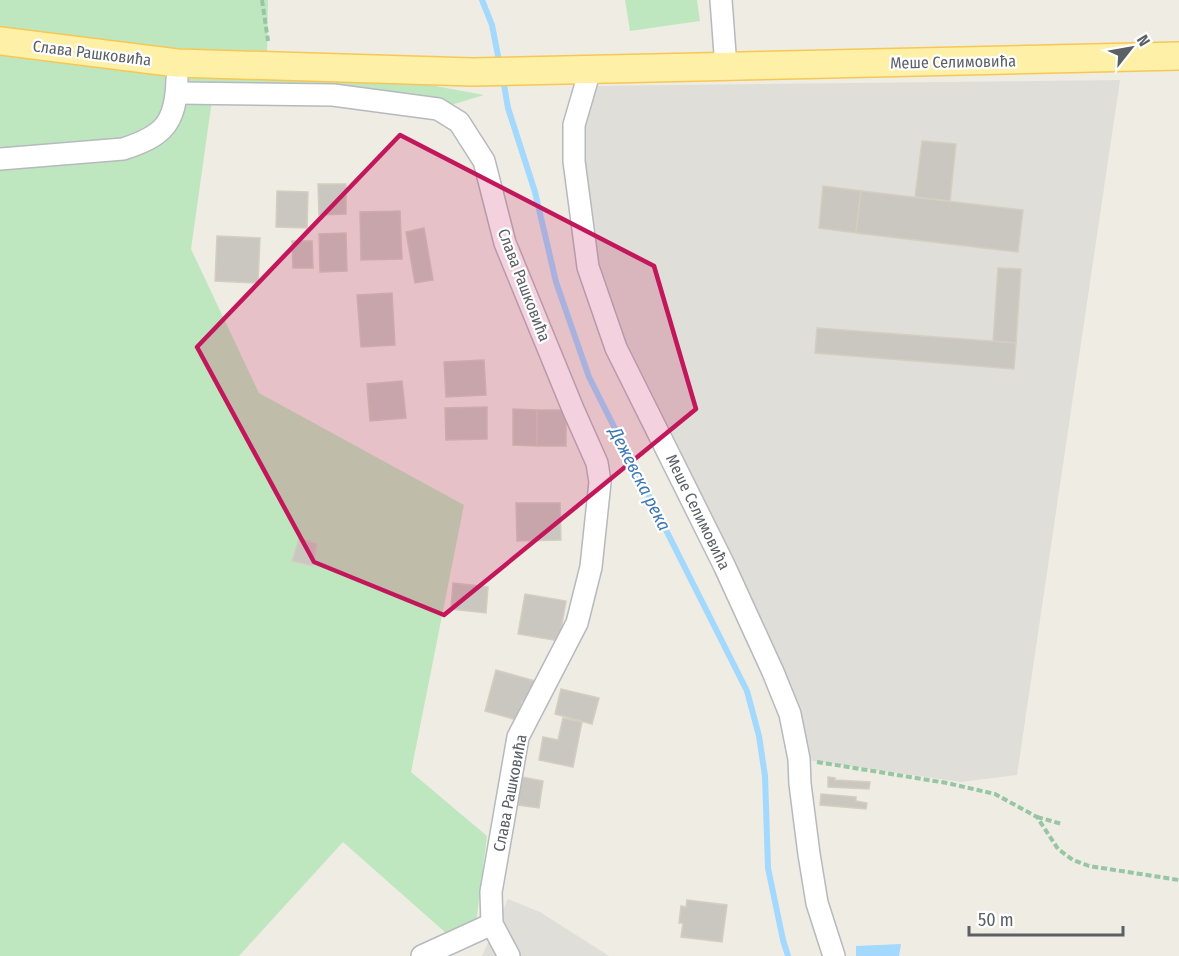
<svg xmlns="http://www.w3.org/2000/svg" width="1179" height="956" viewBox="0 0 1179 956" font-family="'Fira Sans Condensed',sans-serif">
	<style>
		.industrial { fill: #dfded8 }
		.green { fill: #bfe7bf }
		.water { fill: #a3d8ff }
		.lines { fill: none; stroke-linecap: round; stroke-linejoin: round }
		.stream { stroke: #a3d8ff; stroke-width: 6 }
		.building { fill: #cac7c0; stroke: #d4cec1; stroke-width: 1.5 }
		.minor-casing { stroke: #b6b9be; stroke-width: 24 }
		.major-casing { stroke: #f7c754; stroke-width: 30 }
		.path { stroke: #96c6a3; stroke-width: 4; stroke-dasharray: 6 3; stroke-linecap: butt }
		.minor { stroke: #fff; stroke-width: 21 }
		.major { stroke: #fff0a8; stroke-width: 27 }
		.marked { fill: #c2185b; fill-opacity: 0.2; stroke: #c2185b; stroke-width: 4.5; stroke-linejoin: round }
		.labels { text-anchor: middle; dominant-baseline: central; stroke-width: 4.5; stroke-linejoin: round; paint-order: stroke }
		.street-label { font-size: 16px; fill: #5b6065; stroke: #fff }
		.water-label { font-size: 18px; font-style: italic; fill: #3c78b5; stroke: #fff }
	</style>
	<rect width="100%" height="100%" fill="#efece3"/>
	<!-- industrial -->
	<g class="industrial">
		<polygon points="1120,80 1017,775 961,782 799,759 790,714 588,267 575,120 586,86"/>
		<polygon points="508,899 540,912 609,956 482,956"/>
	</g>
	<!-- green -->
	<g class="green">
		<polygon points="0,0 268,0 267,55 484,95 438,109 213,93 191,249 259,393 464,505 411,772 487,836 476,923 447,934 343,842 239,956 0,956"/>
		<polygon points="625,0 697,0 700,21 630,31"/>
	</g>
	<!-- water -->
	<polygon class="water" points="901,944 899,956 856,956 856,946"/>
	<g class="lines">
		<!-- stream -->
		<g class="stream">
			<polyline points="482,0 492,25 500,66"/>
			<polyline points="503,79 508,108 535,192 556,282 589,377 747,691 759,736 765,776 768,868 783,940 788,956"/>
		</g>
	</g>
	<!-- building -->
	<g class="building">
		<polygon points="922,141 956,144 950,201 915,197"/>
		<polygon points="318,184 346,184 346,214 319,215"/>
		<polygon points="823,186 861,191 856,233 819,228"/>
		<polygon points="277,191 308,192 307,228 276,227"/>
		<polygon points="861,191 1023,210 1018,252 856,233"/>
		<polygon points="400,211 402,259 361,260 360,212"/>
		<polygon points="424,228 433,280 415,283 406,232"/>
		<polygon points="346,233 347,271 320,272 319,234"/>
		<polygon points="217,236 260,238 258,283 215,281"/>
		<polygon points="292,241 312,241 313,268 293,268"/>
		<polygon points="998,268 1021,269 1016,343 993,342"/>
		<polygon points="392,293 395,345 361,347 357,295"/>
		<polygon points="817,328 1016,343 1014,369 815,353"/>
		<polygon points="484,360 486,395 446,397 444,362"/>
		<polygon points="402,381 406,418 370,421 367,384"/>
		<polygon points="487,407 487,439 446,440 445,408"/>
		<polygon points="513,409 537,410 537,446 513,445"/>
		<rect x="537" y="410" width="29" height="36"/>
		<polygon points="516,503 560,503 561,540 517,541"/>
		<polygon points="299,538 317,544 313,566 292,561"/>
		<polygon points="453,583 488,587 486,613 451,609"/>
		<polygon points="525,594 566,601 559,641 518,634"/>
		<polygon points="496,670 535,681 529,703 522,701 517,720 485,711"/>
		<polygon points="561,689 599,698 592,724 555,714"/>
		<polygon points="563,718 582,722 573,767 539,760 543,737 558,740"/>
		<polygon points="522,777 543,781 539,808 518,805"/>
		<polygon points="828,777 835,778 835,780 870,782 869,789 828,787"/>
		<polygon points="821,794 856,797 856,801 867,803 866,809 820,805"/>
		<polygon points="687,900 727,905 722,942 681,937 683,923 679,923 681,906 686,907"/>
	</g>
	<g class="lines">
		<defs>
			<g id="minor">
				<polyline points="721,0 726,67"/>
				<polyline points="590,70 574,125 574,161 588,267 616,348 724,565 773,672 790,714 799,759 800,784 809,854 817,903 834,956"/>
				<polyline points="177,93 333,95 438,109 459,122 484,161 505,243 573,409 597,463 600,482 591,567 577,623 518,737 491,892 492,924 509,956"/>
				<path d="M 0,159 L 123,149 C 164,136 176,123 177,79"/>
				<polyline points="422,956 492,924"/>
			</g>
			<polyline id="major" points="0,41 177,63 472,72 1179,56"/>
		</defs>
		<!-- minor casing -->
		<use href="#minor" class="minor-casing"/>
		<!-- major casing -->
		<use href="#major" class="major-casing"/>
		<!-- path -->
		<g class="path">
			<polyline points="262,0 268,41"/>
			<polyline points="817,762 947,783 995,794 1037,817 1058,849 1073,860 1089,866 1179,880"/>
			<polyline points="1037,817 1062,824"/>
		</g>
		<!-- minor -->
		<use href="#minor" class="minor"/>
		<!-- major -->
		<use href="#major" class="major"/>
	</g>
	<!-- marked area -->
	<path class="marked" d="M 400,135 L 654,266 L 696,409 L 444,615 L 314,562 L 197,347 Z"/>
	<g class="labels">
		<!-- street labels -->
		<g class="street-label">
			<text transform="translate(92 53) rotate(7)">Слава Рашковића</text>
			<text transform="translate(953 62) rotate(-1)">Меше Селимовића</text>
			<text transform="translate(524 285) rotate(69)">Слава Рашковића</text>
			<text transform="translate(698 512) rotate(64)">Меше Селимовића</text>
			<text transform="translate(510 793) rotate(-79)">Слава Рашковића</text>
		</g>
		<!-- water labels -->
		<g class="water-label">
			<text transform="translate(640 479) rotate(63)">Дежевска река</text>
		</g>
	</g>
	<!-- north arrow -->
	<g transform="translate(1131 48) rotate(59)" stroke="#ffffff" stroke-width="4.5" paint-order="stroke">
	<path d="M0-4.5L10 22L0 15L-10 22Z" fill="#5b6065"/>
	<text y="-9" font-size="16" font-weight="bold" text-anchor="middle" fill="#5b6065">N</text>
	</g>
	<!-- scale -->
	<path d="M969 926v9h154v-9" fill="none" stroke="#5b6065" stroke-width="3"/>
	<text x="978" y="926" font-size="18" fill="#5b6065" stroke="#ffffff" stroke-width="4.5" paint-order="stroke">50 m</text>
</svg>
